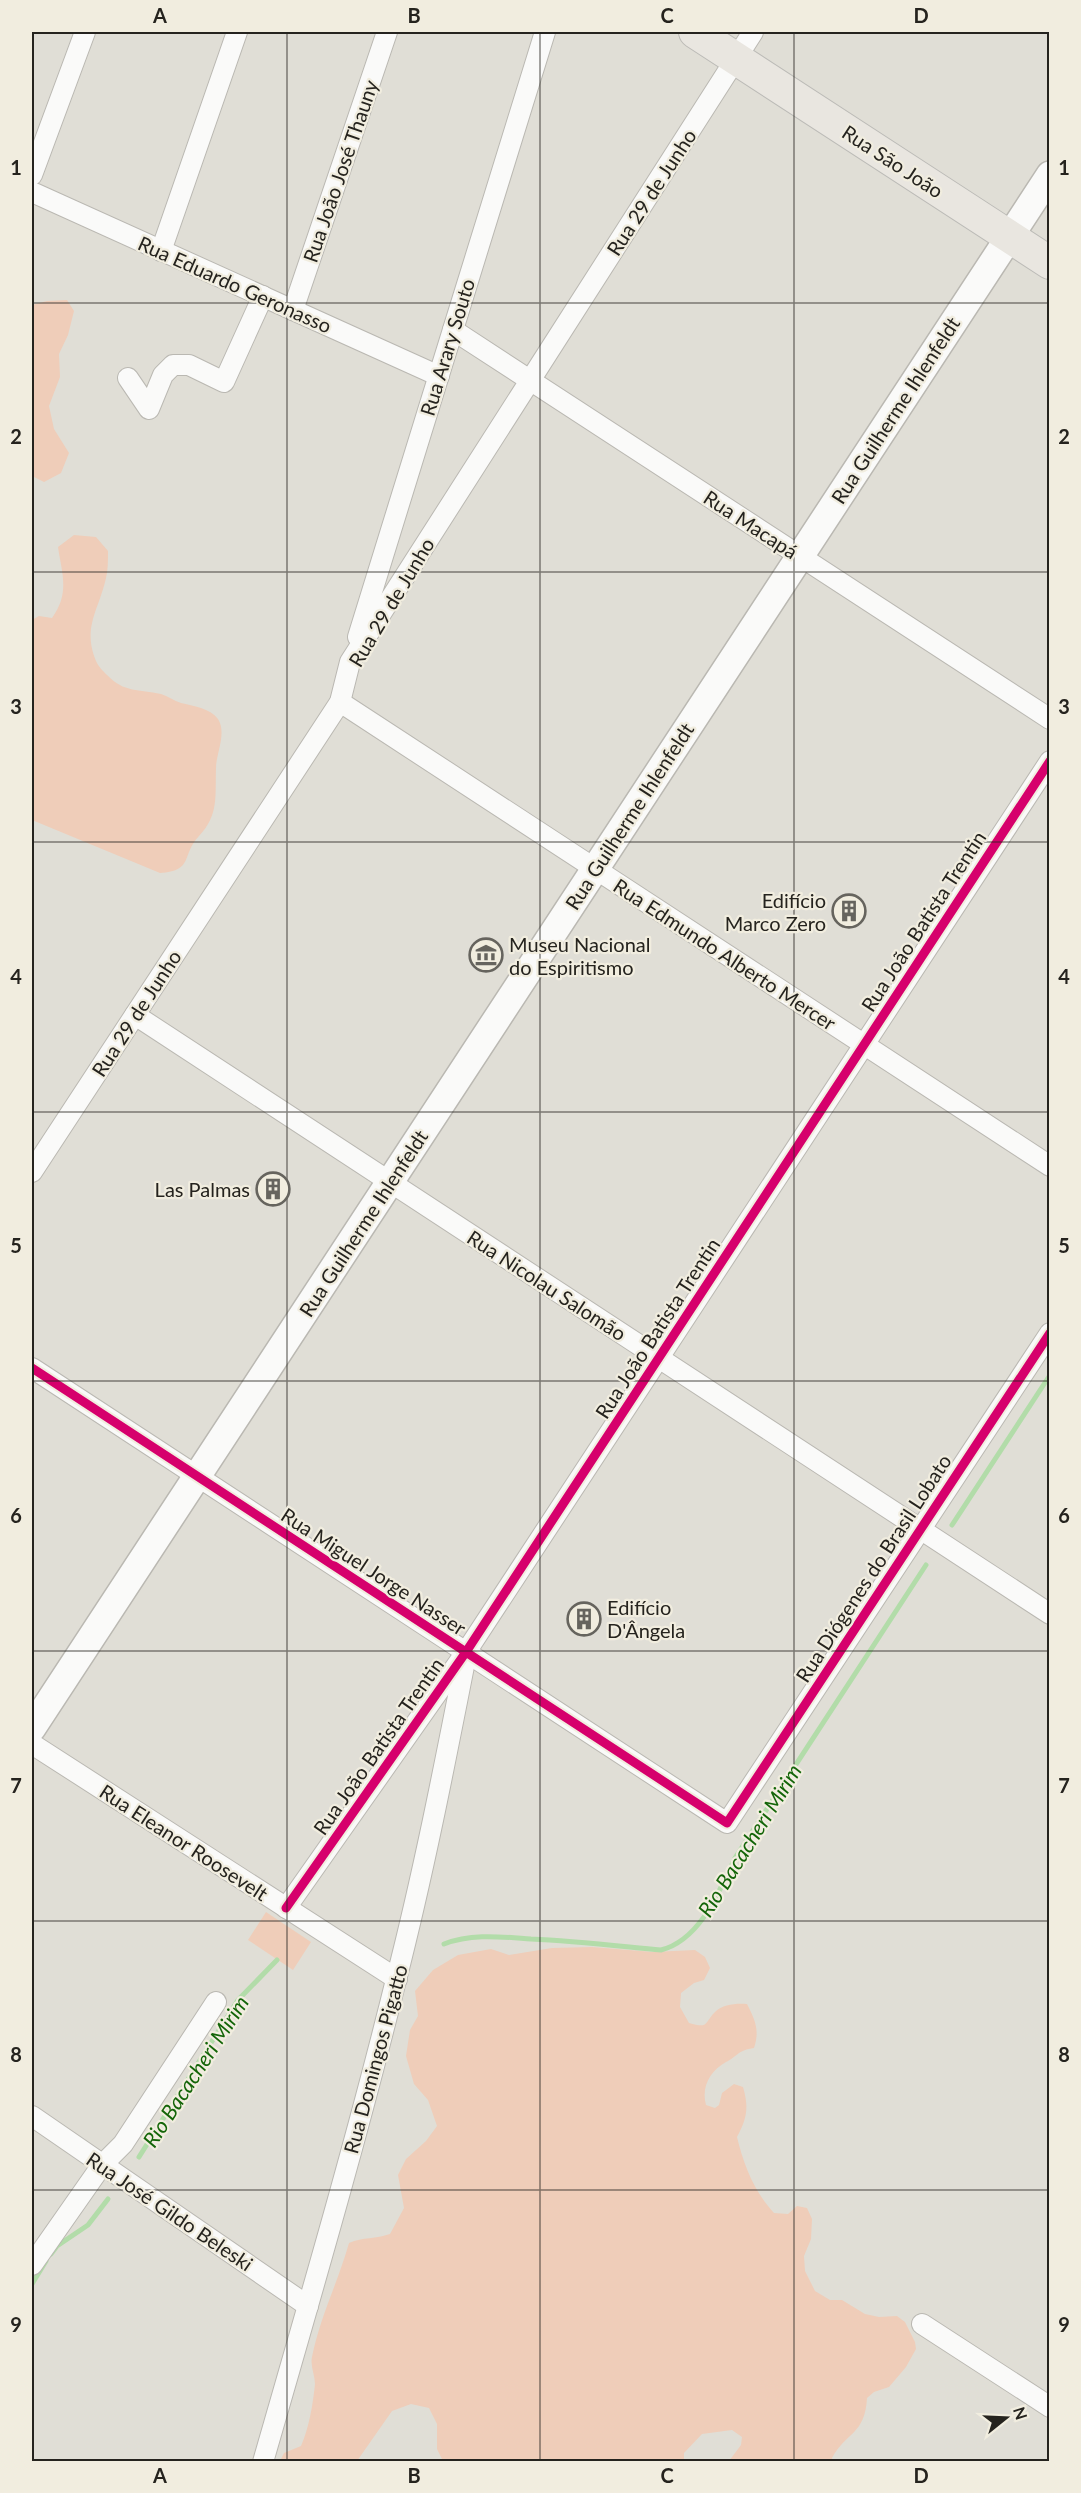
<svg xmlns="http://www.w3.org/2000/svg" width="1081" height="2493" viewBox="0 0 1081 2493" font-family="Lato,sans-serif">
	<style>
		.green { fill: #efcdb9 }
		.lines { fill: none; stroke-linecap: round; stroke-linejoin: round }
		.stream { stroke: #b2dca9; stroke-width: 5 }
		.minor-casing { stroke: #bab8b2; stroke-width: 22 }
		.secondary-casing { stroke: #bab8b2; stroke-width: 30 }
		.primary-casing { stroke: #bcbbb7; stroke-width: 34 }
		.minor { stroke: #fafaf9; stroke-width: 20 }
		.secondary { stroke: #fafaf9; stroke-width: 27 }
		.primary { stroke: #e9e6e0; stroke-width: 32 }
		.cycleway-casing { stroke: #f1eddf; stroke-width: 13 }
		.cycleway { stroke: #d6006c; stroke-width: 9 }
		.grid { fill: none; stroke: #25231e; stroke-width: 1.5; stroke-opacity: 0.55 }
		.labels { text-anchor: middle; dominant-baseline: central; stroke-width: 4.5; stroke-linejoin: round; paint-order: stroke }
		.street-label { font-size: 20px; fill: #25231e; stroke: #f1eddf }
		.poi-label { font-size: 20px; fill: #25231e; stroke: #f1eddf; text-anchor: end }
		.water-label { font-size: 21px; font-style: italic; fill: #136508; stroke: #f1eddf }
		.neatline { fill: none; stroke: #25231e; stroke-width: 2 }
		.grid-label { font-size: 20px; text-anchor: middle; font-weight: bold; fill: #25231e }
	</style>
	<rect width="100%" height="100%" fill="#e0ded6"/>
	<!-- green -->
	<g class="green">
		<polygon points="67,300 74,311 68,335 59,354 60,377 49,406 54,429 69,453 61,473 44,482 32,476 32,305 47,301"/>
		<path d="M 74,535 L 96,537 L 108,551 C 108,560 108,570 106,578 C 99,610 82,627 96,661 C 98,666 103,671 107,675 C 124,693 139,689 161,694 C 168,696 174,701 181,703 C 193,706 210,708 218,719 C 227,733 216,754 216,768 C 215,796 219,815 199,836 C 181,855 194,871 160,873 L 32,820 L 32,620 L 39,616 L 52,618 C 70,593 62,574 58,547 Z"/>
		<polygon points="266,1912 311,1942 293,1970 248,1940"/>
		<path d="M 592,1947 L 653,1952 L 695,1950 L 705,1957 L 710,1968 L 704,1980 L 694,1983 L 681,1993 L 680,2007 L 689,2023 C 709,2029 704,2023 715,2012 C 723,2004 737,2003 747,2004 C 755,2020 760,2030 754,2048 C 738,2050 738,2056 726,2062 C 710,2071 701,2087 706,2105 L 715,2108 L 719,2105 L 722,2093 L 734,2084 L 743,2087 C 749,2107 747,2119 737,2137 C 744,2166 754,2191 774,2213 L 788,2214 L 797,2206 L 807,2208 L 812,2219 L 811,2239 L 804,2256 L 805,2271 L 815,2291 L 830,2300 L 842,2300 L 865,2314 L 879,2317 L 897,2316 L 905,2322 L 915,2342 L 916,2349 L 906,2367 L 889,2387 L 874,2392 L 867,2398 C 865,2435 846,2432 832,2458 L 833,2461 L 729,2461 L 741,2445 L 742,2437 L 732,2430 L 702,2434 L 684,2453 L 684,2461 L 443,2461 L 437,2449 L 437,2424 L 429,2408 L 411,2404 L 392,2411 L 357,2461 L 280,2461 L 284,2453 L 301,2446 C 309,2428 313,2404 315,2384 C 315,2375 310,2366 312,2357 C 320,2317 338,2282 349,2243 C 363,2237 376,2239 390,2234 L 404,2208 L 398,2175 L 406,2159 L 426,2141 L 437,2126 L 428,2100 L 414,2084 L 406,2056 L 410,2030 L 418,2016 L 415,1991 L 433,1970 L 458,1955 L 491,1949 L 509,1955 L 552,1948 Z"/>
	</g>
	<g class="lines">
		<!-- stream -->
		<g class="stream">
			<polyline points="952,1525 1050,1375"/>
			<path d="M 444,1944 C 472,1933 502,1937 531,1939 C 575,1941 618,1946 661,1950 C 700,1940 719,1892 735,1858 L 926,1565"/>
			<polyline points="139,2157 238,2000 277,1960"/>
			<polyline points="51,2254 57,2246 88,2225 108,2199"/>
			<polyline points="32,2284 46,2261"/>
		</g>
		<defs>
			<g id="minor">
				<polyline points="32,175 85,32"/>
				<polyline points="32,192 439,376"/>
				<polyline points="161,251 237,32"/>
				<polyline points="293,310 387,32"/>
				<polyline points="453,330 1050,719"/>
				<polyline points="128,378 149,409 163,375 173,365 189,365 224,382 263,296"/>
				<polyline points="358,637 545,32"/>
				<polyline points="340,702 1050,1166"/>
				<polyline points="135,1015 1050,1614"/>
				<polyline points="32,1172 340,702 350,662 753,32"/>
				<polyline points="32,1368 727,1823 1050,1333"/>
				<polyline points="32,1744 397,1979"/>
				<polyline points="286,1908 466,1652 1050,761"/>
				<polyline points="32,2116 308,2306"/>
				<polyline points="32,2265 102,2165 123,2144 216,2002"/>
				<polyline points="922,2324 1050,2407"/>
				<path d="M 263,2462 C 309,2302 356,2142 396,1980 C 423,1875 444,1768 465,1661"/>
			</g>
			<polyline id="secondary" points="32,1728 1050,175"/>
			<polyline id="primary" points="695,32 1050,263"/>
		</defs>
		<!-- minor casing -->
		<use href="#minor" class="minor-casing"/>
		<!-- secondary casing -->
		<use href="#secondary" class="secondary-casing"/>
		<!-- primary casing -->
		<use href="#primary" class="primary-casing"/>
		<!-- minor -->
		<use href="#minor" class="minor"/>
		<!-- secondary -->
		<use href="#secondary" class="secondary"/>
		<!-- primary -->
		<use href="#primary" class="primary"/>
		<defs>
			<g id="cycleway">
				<polyline points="32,1368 727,1823 1050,1333"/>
				<polyline points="286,1908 466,1652 1050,761"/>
			</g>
		</defs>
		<!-- cycleway casing -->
		<use href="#cycleway" class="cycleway-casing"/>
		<!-- cycleway -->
		<use href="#cycleway" class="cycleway"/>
	</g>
	<!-- grid -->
	<path class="grid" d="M 287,32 L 287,2462M 540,32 L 540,2462M 794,32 L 794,2462M 32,303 L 1050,303M 32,572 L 1050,572M 32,842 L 1050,842M 32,1112 L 1050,1112M 32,1381 L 1050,1381M 32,1651 L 1050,1651M 32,1921 L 1050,1921M 32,2190 L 1050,2190"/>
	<!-- icons -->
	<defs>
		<symbol id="building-ring" viewBox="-11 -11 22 22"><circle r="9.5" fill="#f1eddf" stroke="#66645e" stroke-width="1.5"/><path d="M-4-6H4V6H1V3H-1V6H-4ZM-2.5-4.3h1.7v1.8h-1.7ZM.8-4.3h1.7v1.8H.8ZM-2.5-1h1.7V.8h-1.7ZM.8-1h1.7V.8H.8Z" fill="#66645e"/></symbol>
		<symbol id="museum-ring" viewBox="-11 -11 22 22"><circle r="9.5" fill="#f1eddf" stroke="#66645e" stroke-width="1.5"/><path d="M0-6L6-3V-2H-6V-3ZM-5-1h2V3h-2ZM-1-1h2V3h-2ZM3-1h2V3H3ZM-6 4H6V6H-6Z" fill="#66645e"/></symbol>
	</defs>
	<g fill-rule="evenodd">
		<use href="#building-ring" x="830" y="892" width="38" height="38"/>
		<use href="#museum-ring" x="467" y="936" width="38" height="38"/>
		<use href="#building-ring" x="254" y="1170" width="38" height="38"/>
		<use href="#building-ring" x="565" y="1600" width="38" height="38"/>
	</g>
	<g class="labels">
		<!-- street labels -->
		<g class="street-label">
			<text transform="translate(893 161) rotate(33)">Rua São João</text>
			<text transform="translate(340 171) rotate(-71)">Rua João José Thauny</text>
			<text transform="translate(651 192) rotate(-57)">Rua 29 de Junho</text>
			<text transform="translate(235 284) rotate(24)">Rua Eduardo Geronasso</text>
			<text transform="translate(447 347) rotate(-73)">Rua Arary Souto</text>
			<text transform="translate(895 410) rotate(-57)">Rua Guilherme Ihlenfeldt</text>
			<text transform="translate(751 524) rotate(33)">Rua Macapá</text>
			<text transform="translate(391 602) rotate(-59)">Rua 29 de Junho</text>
			<text transform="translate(629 816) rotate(-57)">Rua Guilherme Ihlenfeldt</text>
			<text transform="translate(923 921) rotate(-57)">Rua João Batista Trentin</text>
			<text transform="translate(725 954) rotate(33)">Rua Edmundo Alberto Mercer</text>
			<text transform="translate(136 1013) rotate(-57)">Rua 29 de Junho</text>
			<text transform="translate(363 1223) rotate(-57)">Rua Guilherme Ihlenfeldt</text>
			<text transform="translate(547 1285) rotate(33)">Rua Nicolau Salomão</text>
			<text transform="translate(657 1328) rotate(-57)">Rua João Batista Trentin</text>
			<text transform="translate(873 1568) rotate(-57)">Rua Diógenes do Brasil Lobato</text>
			<text transform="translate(374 1571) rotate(33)">Rua Miguel Jorge Nasser</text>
			<text transform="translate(378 1746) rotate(-55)">Rua João Batista Trentin</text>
			<text transform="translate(184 1842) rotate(33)">Rua Eleanor Roosevelt</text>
			<text transform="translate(375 2059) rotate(-75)">Rua Domingos Pigatto</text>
			<text transform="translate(170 2211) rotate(34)">Rua José Gildo Beleski</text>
		</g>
		<!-- poi labels -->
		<g class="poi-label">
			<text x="826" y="900">Edifício<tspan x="826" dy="23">Marco Zero</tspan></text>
			<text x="509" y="944" text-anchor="start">Museu Nacional<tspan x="509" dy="23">do Espiritismo</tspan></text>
			<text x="250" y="1189">Las Palmas</text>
			<text x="607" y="1607" text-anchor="start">Edifício<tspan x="607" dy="23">D'Ângela</tspan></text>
		</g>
		<!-- water labels -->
		<g class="water-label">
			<text transform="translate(749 1840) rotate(-58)">Rio Bacacheri Mirim</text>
			<text transform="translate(195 2071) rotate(-57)">Rio Bacacheri Mirim</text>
		</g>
	</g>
	<!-- border -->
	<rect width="1081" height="2493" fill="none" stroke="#f1eddf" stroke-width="66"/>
	<!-- north arrow -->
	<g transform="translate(1006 2418) rotate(72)" stroke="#f1eddf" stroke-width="4.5" paint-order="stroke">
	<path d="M0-4.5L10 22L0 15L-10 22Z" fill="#25231e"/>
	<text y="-9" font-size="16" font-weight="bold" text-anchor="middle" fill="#25231e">N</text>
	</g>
	<rect x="33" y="33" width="1015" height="2427" class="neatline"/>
	<g class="grid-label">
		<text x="160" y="23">A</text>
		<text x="414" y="23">B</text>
		<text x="667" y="23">C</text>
		<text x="921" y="23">D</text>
		<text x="16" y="175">1</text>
		<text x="1064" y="175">1</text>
		<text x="16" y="444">2</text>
		<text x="1064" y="444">2</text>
		<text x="16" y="714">3</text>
		<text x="1064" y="714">3</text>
		<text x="16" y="984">4</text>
		<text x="1064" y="984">4</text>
		<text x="16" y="1253">5</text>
		<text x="1064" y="1253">5</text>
		<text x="16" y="1523">6</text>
		<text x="1064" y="1523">6</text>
		<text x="16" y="1793">7</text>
		<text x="1064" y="1793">7</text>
		<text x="16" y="2062">8</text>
		<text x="1064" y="2062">8</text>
		<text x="16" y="2332">9</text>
		<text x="1064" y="2332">9</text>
		<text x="160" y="2483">A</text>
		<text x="414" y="2483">B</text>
		<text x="667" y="2483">C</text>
		<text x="921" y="2483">D</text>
	</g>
</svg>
